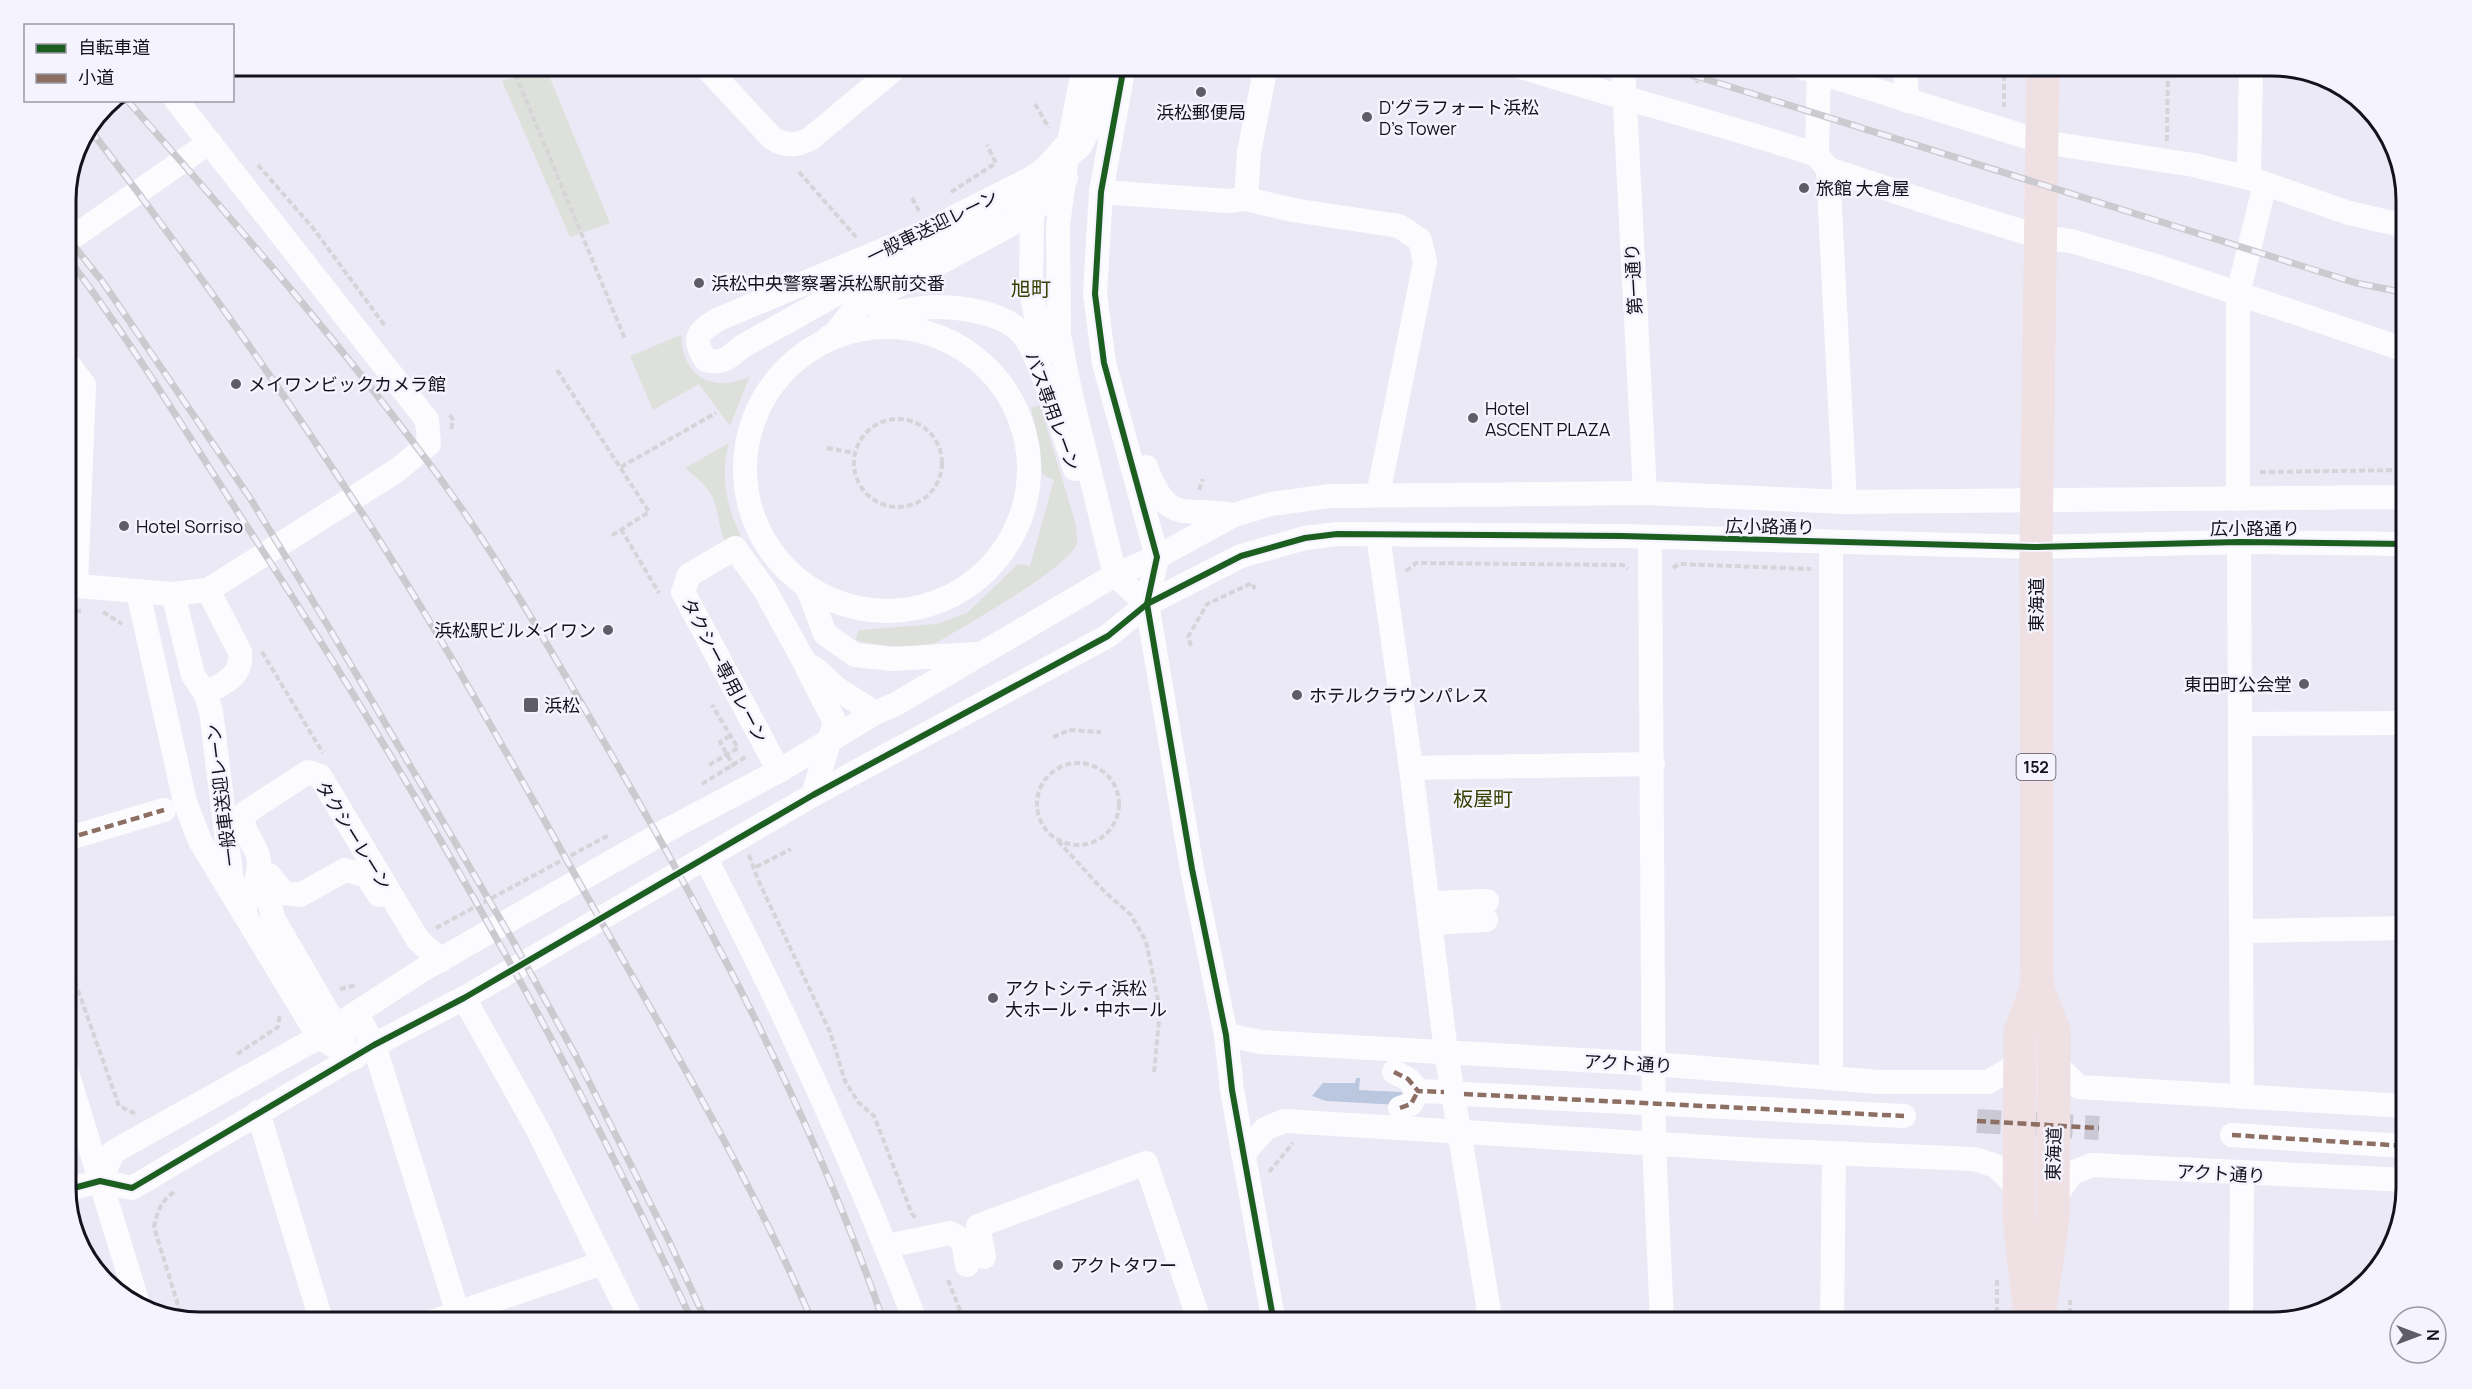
<svg xmlns="http://www.w3.org/2000/svg" width="2472" height="1389" viewBox="0 0 2472 1389" font-family="Manrope,'Noto Sans JP',sans-serif">
	<style>
		.green { fill: #dee1db }
		.water { fill: #bbc7de }
		.lines { fill: none; stroke-linecap: round; stroke-linejoin: round }
		.minor-tunnel { stroke: #cbc9d5; stroke-width: 24; stroke-dasharray: 24 12; stroke-linecap: butt }
		.path { stroke: #d5d4d8; stroke-width: 4; stroke-dasharray: 6 3; stroke-linecap: butt }
		.minor { stroke: #fcfcfe; stroke-width: 24 }
		.highway { stroke: #eee0e3; stroke-width: 33 }
		.rail-casing { stroke: #cbcace; stroke-width: 7 }
		.rail { stroke: #f4f3fe; stroke-width: 4.5; stroke-dasharray: 14; stroke-linecap: butt }
		.quiet { stroke: #8d6e63; stroke-width: 4.5; stroke-dasharray: 9 4.5; stroke-linecap: butt }
		.cycleway-casing { stroke: #f4f3fe; stroke-width: 10 }
		.cycleway { stroke: #1b5e20; stroke-width: 6 }
		.poi-dot { fill: #5f5d68; stroke: #f4f3fe; stroke-width: 2 }
		.labels { text-anchor: middle; dominant-baseline: central; stroke-width: 5; stroke-linejoin: round; paint-order: stroke }
		.shield { fill: #f4f3fe; stroke: #575660; stroke-width: 1.5 }
		.shield-label { font-size: 16px; font-weight: bold; fill: #14121c }
		.poi-label { font-size: 18px; fill: #14121c; stroke: #f4f3fe; text-anchor: start }
		.street-label { font-size: 18px; fill: #14121c; stroke: #f4f3fe }
		.neighbourhood-label { font-size: 20px; fill: #373f02; stroke: #f4f3fe }
		.rim { fill: none; stroke: #14121c; stroke-width: 3 }
	</style>
	<rect width="100%" height="100%" fill="#ebe9f6"/>
	<!-- green -->
	<g class="green">
		<polygon points="545,66 610,223 570,237 502,81"/>
		<path d="M 681,335 C 682,377 714,394 750,376 L 730,426 L 699,384 L 653,410 L 630,356 Z"/>
		<path d="M 1040,405 L 1076,525 C 1076,530 1078,538 1077,543 C 1071,567 961,628 936,643 C 908,649 883,647 855,640 L 859,630 L 936,624 L 967,613 L 1018,564 L 1030,566 L 1054,480 L 1042,474 L 1040,446 L 1031,408 Z"/>
		<path d="M 729,443 C 720,473 726,508 741,535 L 726,543 C 718,529 720,516 714,501 C 710,488 696,477 685,468 Z"/>
	</g>
	<!-- water -->
	<polygon class="water" points="1356,1078 1360,1078 1359,1090 1401,1092 1403,1094 1400,1105 1326,1101 1312,1096 1323,1083 1355,1083"/>
	<g class="lines">
		<!-- minor-tunnel -->
		<polyline class="minor-tunnel" points="1977,1121 2099,1128"/>
		<!-- path -->
		<g class="path">
			<polyline points="512,66 625,339"/>
			<polyline points="1657,66 1698,79 1697,83"/>
			<polyline points="2004,66 2004,107"/>
			<polyline points="1035,104 1049,128"/>
			<polyline points="2167,141 2168,66"/>
			<polyline points="258,165 313,228 385,326"/>
			<polyline points="799,172 856,237"/>
			<polyline points="951,192 996,163 987,145"/>
			<polyline points="912,198 919,211"/>
			<polyline points="557,370 649,512 611,536"/>
			<polyline points="450,415 453,420 451,430"/>
			<circle cx="898" cy="463" r="44"/>
			<polyline points="827,448 855,453"/>
			<polyline points="621,467 716,413"/>
			<polyline points="2260,472 2406,470"/>
			<polyline points="1199,490 1203,479"/>
			<polyline points="621,529 659,593"/>
			<polyline points="1673,568 1679,564 1811,569"/>
			<polyline points="1406,571 1416,563 1623,565 1628,569"/>
			<polyline points="66,611 84,611"/>
			<polyline points="103,612 122,624"/>
			<polyline points="1191,646 1188,637 1207,604 1252,583 1255,589"/>
			<polyline points="262,652 323,753"/>
			<polyline points="730,736 720,742 734,767"/>
			<polyline points="1053,737 1069,730 1101,732"/>
			<circle cx="1078" cy="804" r="41"/>
			<polyline points="709,765 738,748 712,705"/>
			<polyline points="702,784 747,756"/>
			<polyline points="1058,841 1103,890 1131,915 1146,941 1160,1010 1154,1073"/>
			<polyline points="749,855 759,882 830,1032 845,1081 858,1102 874,1116 912,1214 916,1218"/>
			<polyline points="756,867 791,849"/>
			<polyline points="436,928 609,835"/>
			<polyline points="66,956 119,1106 136,1114"/>
			<polyline points="340,989 356,985"/>
			<polyline points="237,1054 278,1027 280,1014"/>
			<polyline points="1269,1172 1293,1143"/>
			<path d="M 174,1192 C 161,1201 157,1212 154,1227 L 182,1318"/>
			<polyline points="78,1236 90,1250 95,1267"/>
			<polyline points="948,1280 965,1323"/>
			<polyline points="1997,1280 1997,1323"/>
			<polyline points="2070,1323 2070,1300"/>
		</g>
		<!-- minor -->
		<g class="minor">
			<path d="M 705,66 L 772,138 C 784,146 797,146 810,139 L 898,66"/>
			<polyline points="1084,66 1069,142 1058,225 1059,335 1070,391 1115,575 1147,604"/>
			<polyline points="1124,66 1101,192 1095,294 1104,363 1157,557 1147,604 1192,869 1226,1035 1232,1090 1274,1323"/>
			<path d="M 1518,66 C 1617,97 1718,123 1817,155 L 1828,169 L 1924,201 L 2040,237 L 2071,241 L 2156,266 L 2406,350"/>
			<polyline points="1623,66 1645,493"/>
			<polyline points="1798,66 2043,142 2194,165 2249,178 2349,213 2406,226"/>
			<polyline points="1905,66 1907,101"/>
			<path d="M 1069,142 L 1047,167 L 1032,178 L 923,233 L 719,319 C 698,331 691,338 706,360 C 723,365 730,356 743,346 L 1004,201 L 1029,191 L 1080,146 L 1088,131 L 1104,66"/>
			<polyline points="1817,155 1819,66"/>
			<polyline points="1828,169 1845,502"/>
			<polyline points="2249,178 2251,66"/>
			<polyline points="1101,192 1229,201 1246,199 1293,210 1399,226 1420,240 1425,262 1378,495"/>
			<polyline points="1246,199 1249,152 1266,66"/>
			<polyline points="1023,203 1031,208 1032,213 1031,289 1043,355"/>
			<polyline points="66,242 210,142"/>
			<path d="M 880,312 C 899,315 916,307 935,307 C 961,307 1001,312 1021,332 C 1037,348 1067,443 1075,469"/>
			<circle cx="887" cy="469" r="142"/>
			<polyline points="829,337 835,334 854,309 1032,213 1066,178"/>
			<polyline points="66,361 84,385 76,585"/>
			<path d="M 1146,467 C 1168,527 1184,506 1233,515"/>
			<polyline points="2238,499 2238,294 2265,184"/>
			<polyline points="1378,535 1411,768 1446,1052 1491,1323"/>
			<polyline points="1650,538 1654,1143 1662,1323"/>
			<polyline points="2239,542 2242,1097"/>
			<polyline points="66,585 173,594 208,590 396,471 429,444 427,420 176,100"/>
			<polyline points="808,589 825,634 855,655 892,659 977,654"/>
			<polyline points="138,592 185,802 200,841 319,1037 354,1058"/>
			<polyline points="173,594 193,675 205,693 211,711 233,889"/>
			<polyline points="807,668 835,722 813,795"/>
			<path d="M 205,693 C 224,684 243,676 240,652 L 208,590"/>
			<polyline points="2240,724 2406,723"/>
			<polyline points="1411,768 1653,764"/>
			<polyline points="779,771 683,592 689,575 735,548 765,590 805,663 817,670 837,689 875,713"/>
			<polyline points="66,839 164,810"/>
			<path d="M 706,859 C 784,1010 855,1164 916,1323"/>
			<polyline points="345,870 367,876 379,895"/>
			<polyline points="269,875 284,893 300,895 345,870"/>
			<path d="M 278,886 C 268,898 269,905 274,920 L 344,1040"/>
			<polyline points="1429,903 1487,901"/>
			<path d="M 244,911 C 250,895 260,878 259,861 C 258,844 238,831 245,813 L 308,772 L 320,776 L 418,940 L 441,960"/>
			<polyline points="1431,923 1486,920"/>
			<polyline points="2241,931 2406,928"/>
			<polyline points="464,998 538,1130 633,1323"/>
			<polyline points="356,1013 374,1045 461,1323"/>
			<polyline points="1226,1035 1261,1042 1654,1064 1880,1082 1988,1082 2010,1069 2020,1055"/>
			<polyline points="2054,1063 2079,1087 2406,1106"/>
			<polyline points="66,1069 139,1307"/>
			<polyline points="1394,1072 1408,1079 1418,1091 1444,1092"/>
			<polyline points="1831,1078 1831,542"/>
			<polyline points="1464,1094 1904,1116"/>
			<polyline points="1400,1108 1411,1104 1418,1091"/>
			<polyline points="258,1112 322,1323"/>
			<polyline points="2232,1135 2406,1146"/>
			<polyline points="1243,1154 1265,1129 1284,1121 1757,1150 1974,1159 1996,1166 2020,1190"/>
			<polyline points="100,1181 113,1152 319,1037 424,969 671,828 779,771 875,713 896,704 1115,575 1157,557 1234,515 1271,504 1330,496 1645,493 1845,502 2406,497"/>
			<polyline points="66,1190 100,1181 132,1188 374,1045 464,998 813,795 1108,636 1147,604 1241,556 1305,538 1337,534 1622,536 2036,547 2239,542 2406,544"/>
			<polyline points="2052,1201 2072,1173 2092,1165 2406,1180"/>
			<polyline points="887,1246 950,1233 963,1240 967,1265"/>
			<polyline points="984,1257 978,1226 1146,1163 1200,1323"/>
			<polyline points="428,1323 603,1263"/>
			<polyline points="1832,1323 1834,1154"/>
			<polyline points="2241,1323 2242,1174"/>
		</g>
		<!-- highway -->
		<g class="highway">
			<polyline points="2029,1308 2019,1218 2020,1033 2037,986"/>
			<polyline points="2038,1323 2053,1218 2054,1063 2054,1031 2037,986 2036,547 2043,66"/>
		</g>
		<defs>
			<g id="rail">
				<polyline points="1664,66 2356,283 2406,293"/>
				<path d="M 127,100 C 236,224 345,348 442,481 C 504,566 554,657 607,747 C 714,931 815,1121 884,1323"/>
				<path d="M 89,128 C 189,258 284,392 373,530 C 451,652 522,780 593,907 C 670,1043 751,1179 813,1323"/>
				<polyline points="66,236 102,281 250,498 331,631 513,941 577,1058 668,1239 707,1323"/>
				<path d="M 66,256 C 133,343 190,439 250,531 C 415,785 566,1048 693,1323"/>
			</g>
		</defs>
		<!-- rail casing -->
		<use href="#rail" class="rail-casing"/>
		<!-- rail -->
		<use href="#rail" class="rail"/>
		<!-- quiet -->
		<g class="quiet">
			<polyline points="66,839 164,810"/>
			<polyline points="1394,1072 1408,1079 1418,1091 1444,1092"/>
			<polyline points="1464,1094 1904,1116"/>
			<polyline points="1400,1108 1411,1104 1418,1091"/>
			<polyline points="1977,1121 2099,1128"/>
			<polyline points="2232,1135 2406,1146"/>
		</g>
		<defs>
			<g id="cycleway">
				<polyline points="1124,66 1101,192 1095,294 1104,363 1157,557 1147,604 1192,869 1226,1035 1232,1090 1274,1323"/>
				<polyline points="66,1190 100,1181 132,1188 374,1045 464,998 813,795 1108,636 1147,604 1241,556 1305,538 1337,534 1622,536 2036,547 2239,542 2406,544"/>
			</g>
		</defs>
		<!-- cycleway casing -->
		<use href="#cycleway" class="cycleway-casing"/>
		<!-- cycleway -->
		<use href="#cycleway" class="cycleway"/>
	</g>
	<!-- markers -->
	<g class="poi-dot">
		<circle cx="1201" cy="92" r="6"/>
		<circle cx="1367" cy="117" r="6"/>
		<circle cx="1804" cy="188" r="6"/>
		<circle cx="699" cy="283" r="6"/>
		<circle cx="236" cy="384" r="6"/>
		<circle cx="1473" cy="418" r="6"/>
		<circle cx="124" cy="526" r="6"/>
		<circle cx="608" cy="630" r="6"/>
		<circle cx="2304" cy="684" r="6"/>
		<circle cx="1297" cy="695" r="6"/>
		<rect x="523" y="697" width="16" height="16" rx="3"/>
		<circle cx="993" cy="998" r="6"/>
		<circle cx="1058" cy="1265" r="6"/>
	</g>
	<g class="labels">
		<!-- shield labels -->
		<rect class="shield" x="2016.5" y="754" width="39" height="26" rx="4.5"/>
		<g class="shield-label">
			<text x="2036" y="767">152</text>
		</g>
		<!-- poi labels -->
		<g class="poi-label">
			<text x="1379" y="107">D'グラフォート浜松<tspan x="1379" dy="21">D's Tower</tspan></text>
			<text x="1201" y="112" text-anchor="middle">浜松郵便局</text>
			<text x="1816" y="188">旅館 大倉屋</text>
			<text x="711" y="283">浜松中央警察署浜松駅前交番</text>
			<text x="248" y="384">メイワンビックカメラ館</text>
			<text x="1485" y="408">Hotel<tspan x="1485" dy="21">ASCENT PLAZA</tspan></text>
			<text x="136" y="526">Hotel Sorriso</text>
			<text x="596" y="630" text-anchor="end">浜松駅ビルメイワン</text>
			<text x="2292" y="684" text-anchor="end">東田町公会堂</text>
			<text x="1309" y="695">ホテルクラウンパレス</text>
			<text x="544" y="705">浜松</text>
			<text x="1005" y="988">アクトシティ浜松<tspan x="1005" dy="21">大ホール・中ホール</tspan></text>
			<text x="1070" y="1265">アクトタワー</text>
		</g>
		<!-- street labels -->
		<g class="street-label">
			<text transform="translate(932 226) rotate(-26)">一般車送迎レーン</text>
			<text transform="translate(1633 279) rotate(-93)">第一通り</text>
			<text transform="translate(1053 411) rotate(70)">バス専用レーン</text>
			<text transform="translate(1770 526) rotate(1)">広小路通り</text>
			<text x="2255" y="528">広小路通り</text>
			<text transform="translate(2036 605) rotate(-90)">東海道</text>
			<text transform="translate(725 670) rotate(62)">タクシー専用レーン</text>
			<text transform="translate(221 795) rotate(-97)">一般車送迎レーン</text>
			<text transform="translate(354 835) rotate(58)">タクシーレーン</text>
			<text transform="translate(1628 1063) rotate(3)">アクト通り</text>
			<text transform="translate(2053 1154) rotate(-89)">東海道</text>
			<text transform="translate(2221 1173) rotate(3)">アクト通り</text>
		</g>
		<!-- neighbourhood labels -->
		<g class="neighbourhood-label">
			<text x="1031" y="288">旭町</text>
			<text x="1483" y="798">板屋町</text>
		</g>
	</g>
	<!-- crop -->
	<path d="M0 0H2472V1389H0ZM200 76H2272A124 124 0 0 1 2396 200V1188A124 124 0 0 1 2272 1312H200A124 124 0 0 1 76 1188V200A124 124 0 0 1 200 76Z" fill="#f4f3fe" fill-rule="evenodd"/>
	<path class="rim" d="M200 76H2272A124 124 0 0 1 2396 200V1188A124 124 0 0 1 2272 1312H200A124 124 0 0 1 76 1188V200A124 124 0 0 1 200 76Z"/>
	<!-- legend -->
	<rect x="24" y="24" width="210" height="78" fill="#f4f3fe" stroke="#9a99a4" stroke-width="1.5"/>
	<rect x="36" y="44" width="30" height="9" fill="#1b5e20" stroke="#9a99a4" stroke-width="1.5"/>
	<text x="78" y="54" font-size="18" fill="#14121c">自転車道</text>
	<rect x="36" y="74" width="30" height="9" fill="#8d6e63" stroke="#9a99a4" stroke-width="1.5"/>
	<text x="78" y="84" font-size="18" fill="#14121c">小道</text>
	<!-- north arrow -->
	<g transform="translate(2418 1335) rotate(90)"><circle r="28" fill="#f4f3fe" stroke="#9a99a4" stroke-width="1.5"/>
	<path d="M0-4.5L10 22L0 15L-10 22Z" fill="#5f5d68"/>
	<text y="-9" font-size="16" font-weight="bold" text-anchor="middle" fill="#14121c">N</text>
	</g>
</svg>
